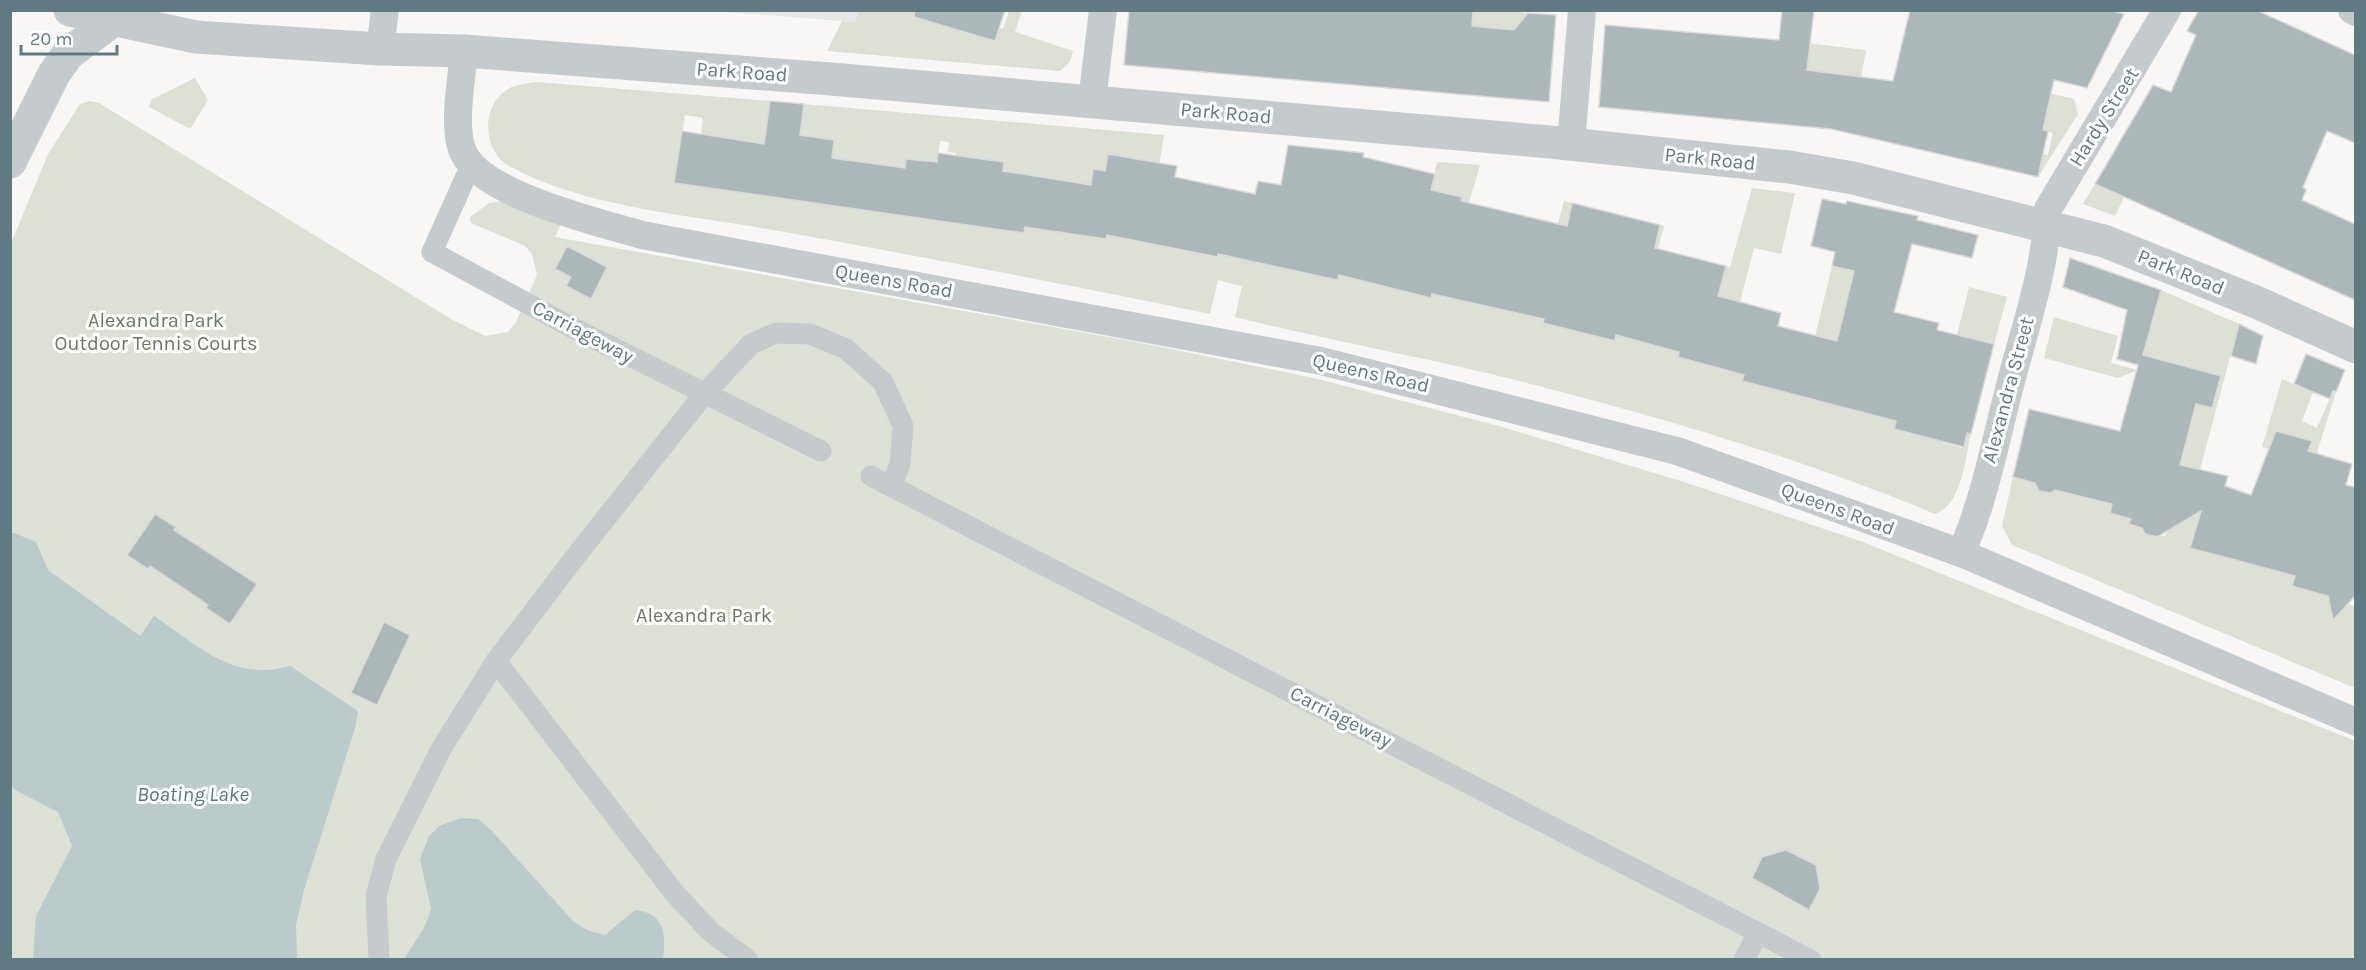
<svg xmlns="http://www.w3.org/2000/svg" width="2366" height="970" viewBox="0 0 2366 970" font-family="Karla,sans-serif">
	<style>
		.built { fill: #e6e7e6 }
		.green { fill: #dce0d5; fill-rule: evenodd }
		.water { fill: #bbcbcc }
		.building { fill: #acb7ba; stroke: #dad9d7; stroke-width: 1.5 }
		.lines { fill: none; stroke-linecap: round; stroke-linejoin: round }
		.pedestrian { stroke: #c5cbcd; stroke-width: 21 }
		.minor { stroke: #c5cbcd; stroke-width: 28 }
		.tertiary { stroke: #c5cbcd; stroke-width: 33 }
		.labels { text-anchor: middle; dominant-baseline: central; stroke-width: 6; stroke-linejoin: round; paint-order: stroke }
		.street-label { font-size: 20px; fill: #617a82; stroke: #fff }
		.park-label { font-size: 20px; fill: #6a7a60; stroke: #fff }
		.water-label { font-size: 21px; font-style: italic; fill: #5b7a7c; stroke: #fff }
	</style>
	<rect width="100%" height="100%" fill="#f8f7f5"/>
	<!-- built -->
	<polygon class="built" points="712,11 859,11 855,22"/>
	<!-- green -->
	<g class="green">
		<polygon points="859,10 945,11 941,25 994,41 999,28 1003,29 1009,11 1022,11 1015,32 1073,51 1070,62 1060,71 827,51 842,21 855,22"/>
		<polygon points="1501,10 1527,13 1525,30 1509,29 1507,54 1489,52 1490,28 1472,26 1473,11"/>
		<polygon points="1790,41 1866,50 1859,90 1829,73 1813,71 1812,83"/>
		<polygon points="195,78 208,100 190,129 149,107 152,99"/>
		<path d="M 537,82 L 770,101 L 767,127 L 784,129 L 784,133 L 800,131 L 804,104 L 1164,135 L 1159,165 L 1176,169 L 1174,178 L 1132,170 L 1124,211 L 1136,213 L 1131,239 L 1218,257 L 1229,203 L 1244,207 L 1232,256 L 1337,280 L 1349,230 L 1333,226 L 1338,200 L 1315,194 L 1314,199 L 1296,195 L 1291,217 L 1274,213 L 1283,172 L 1306,176 L 1311,148 L 1314,148 L 1310,169 L 1320,170 L 1317,185 L 1331,188 L 1338,151 L 1342,151 L 1338,177 L 1359,182 L 1353,211 L 1361,213 L 1346,277 L 1431,298 L 1446,236 L 1460,239 L 1466,214 L 1484,218 L 1476,252 L 1464,250 L 1453,298 L 1521,314 L 1532,265 L 1524,263 L 1533,229 L 1555,235 L 1564,201 L 1572,203 L 1564,237 L 1570,239 L 1561,275 L 1551,273 L 1545,298 L 1549,299 L 1543,323 L 1614,341 L 1636,254 L 1653,258 L 1660,225 L 1664,226 L 1658,249 L 1664,251 L 1640,341 L 1679,352 L 1678,357 L 1700,363 L 1725,266 L 1730,267 L 1752,188 L 1795,193 L 1781,254 L 1754,248 L 1740,302 L 1722,298 L 1716,324 L 1727,327 L 1718,364 L 1725,366 L 1725,370 L 1744,375 L 1742,381 L 1777,390 L 1785,385 L 1787,378 L 1804,382 L 1832,266 L 1877,277 L 1877,280 L 1853,274 L 1834,354 L 1818,350 L 1812,373 L 1817,378 L 1812,399 L 1879,416 L 1892,367 L 1899,369 L 1900,359 L 1903,361 L 1889,418 L 1896,420 L 1894,429 L 1916,435 L 1918,427 L 1945,433 L 1943,443 L 1963,448 L 1967,433 L 1971,434 C 1965,458 1962,505 1935,514 C 1801,458 1660,417 1519,381 C 1425,357 1329,341 1235,317 L 1242,286 L 1218,280 L 1210,314 C 1064,284 919,256 773,230 C 689,215 583,207 509,166 C 486,153 482,118 497,99 C 507,85 521,84 537,82 ZM 685,115 L 703,118 L 701,134 L 751,142 L 751,144 L 764,146 L 764,150 L 781,152 L 784,136 L 800,138 L 799,146 L 813,149 L 815,138 L 834,140 L 832,158 L 905,168 L 907,159 L 925,161 L 924,171 L 936,173 L 940,141 L 949,142 L 948,152 L 956,153 L 954,168 L 966,169 L 967,165 L 975,166 L 976,158 L 1004,162 L 1003,171 L 1091,185 L 1093,170 L 1105,171 L 1108,155 L 1120,157 L 1106,239 L 1025,227 L 1024,232 L 675,183 Z"/>
		<polygon points="2000,82 2074,99 2078,114 2038,177 2043,154 2048,155 2053,133 2043,130 2048,109"/>
		<polygon points="90,101 99,103 451,319 485,336 508,332 516,322 537,275 532,254 525,246 471,223 470,217 489,203 505,201 562,222 555,237 1142,343 1314,378 1499,426 1684,482 1863,542 2355,741 2355,959 11,960 11,243 48,154 80,104"/>
		<polygon points="1437,162 1480,165 1468,206 1460,204 1461,197 1431,190"/>
		<polygon points="2095,184 2124,197 2115,216 2083,204"/>
		<polygon points="1969,287 2007,297 1994,344 1977,340 1949,366"/>
		<polygon points="2161,290 2239,324 2195,488 2207,491 2191,548 2272,570 2284,453 2262,447 2282,379 2313,392 2302,421 2317,428 2333,391 2336,392 2313,465 2300,562 2292,586 2328,596 2331,607 2342,610 2348,604 2355,606 2355,688 2012,545 2002,526 2013,477 2035,483 2039,491 2051,493 2055,490 2113,502 2110,513 2131,519 2129,524 2142,528 2145,534 2156,537 2165,536 2185,467 2180,465 2196,404 2212,408 2220,376 2138,370 2118,378 2044,358 2054,317 2118,336 2111,363 2138,370"/>
	</g>
	<!-- water -->
	<g class="water">
		<path d="M 14,533 L 36,542 L 48,570 L 140,636 L 154,616 C 199,646 232,682 290,666 L 358,711 L 355,728 L 304,890 L 296,925 L 297,959 L 33,959 L 36,916 L 72,846 L 58,812 L 13,789 L 11,777 L 10,534 Z"/>
		<path d="M 461,818 L 478,819 L 492,831 L 573,921 L 587,930 L 605,935 L 635,910 C 665,913 666,934 663,959 L 404,959 L 425,926 L 431,909 L 420,859 L 429,836 L 439,826 Z"/>
	</g>
	<!-- building -->
	<g class="building">
		<polygon points="915,10 1005,10 995,41 914,17"/>
		<polygon points="1129,10 1473,10 1472,26 1514,30 1528,13 1556,15 1549,102 1124,65"/>
		<polygon points="1782,10 1814,10 1807,70 1893,81 1910,10 2108,10 2124,14 2087,88 2054,80 2043,130 2048,131 2038,177 1831,129 1599,107 1605,25 1779,40"/>
		<polygon points="2199,10 2256,10 2355,55 2355,143 2327,131 2303,187 2306,190 2302,200 2355,224 2355,300 2095,184 2153,85 2171,92 2196,35 2187,31"/>
		<polygon points="770,101 804,104 800,135 834,140 832,158 905,168 906,159 937,162 938,153 1004,162 1003,171 1091,185 1093,169 1105,171 1108,154 1177,166 1175,177 1255,194 1258,181 1281,185 1288,145 1364,153 1363,157 1435,174 1431,190 1462,197 1461,201 1567,226 1572,203 1660,225 1655,248 1726,266 1718,296 1781,313 1778,326 1837,341 1854,271 1832,266 1835,252 1811,246 1822,199 1846,204 1847,201 1918,216 1917,220 1978,235 1972,258 1912,244 1894,312 1939,323 1937,330 1994,344 1971,434 1967,433 1964,447 1894,429 1896,421 1742,381 1744,375 1678,357 1679,352 1616,335 1615,341 1543,323 1544,319 1432,294 1431,298 1339,275 1337,280 1218,254 1218,257 1107,235 1106,239 1025,227 1024,233 674,183 682,131 764,144"/>
		<polygon points="567,246 607,267 591,299 566,286 571,277 555,269"/>
		<polygon points="2070,258 2161,290 2143,355 2221,376 2212,408 2196,404 2180,465 2228,476 2225,486 2251,495 2276,431 2312,441 2308,451 2352,464 2346,485 2355,487 2355,596 2333,620 2328,596 2292,586 2295,576 2190,548 2201,511 2157,537 2145,534 2142,528 2129,524 2131,519 2110,513 2112,504 2055,490 2051,493 2039,491 2035,483 2013,477 2029,409 2120,431 2138,365 2117,359 2127,310 2063,287"/>
		<polygon points="2239,324 2263,336 2256,364 2231,356"/>
		<polygon points="2306,354 2345,370 2336,392 2333,391 2330,399 2294,384"/>
		<polygon points="155,514 176,527 174,530 257,584 230,624 206,608 208,605 150,566 148,569 127,555"/>
		<polygon points="384,622 410,635 377,705 351,693"/>
		<polygon points="1786,850 1816,865 1820,889 1809,910 1752,878 1762,857"/>
	</g>
	<g class="lines">
		<!-- pedestrian -->
		<g class="pedestrian">
			<polyline points="471,165 432,252 571,327 821,451"/>
			<polyline points="871,476 1811,960"/>
			<polyline points="496,661 676,895 711,932 748,960"/>
			<polyline points="379,960 376,896 386,859 441,749 496,661 579,552 705,393 751,344 776,333 810,334 846,349 883,382 903,426 900,464 891,486"/>
			<polyline points="1744,960 1758,933"/>
		</g>
		<!-- minor -->
		<g class="minor">
			<polyline points="2352,10 2356,12"/>
			<polyline points="380,49 385,10"/>
			<path d="M 464,51 C 462,79 452,126 463,152 C 482,195 598,222 642,235 L 1321,361 L 1677,451 L 1961,553 L 2356,722"/>
			<polyline points="1092,101 1103,10"/>
			<polyline points="1571,144 1582,10"/>
			<path d="M 1961,553 C 1984,502 1995,443 2009,389 C 2024,330 2046,270 2048,209 L 2167,10"/>
		</g>
		<!-- tertiary -->
		<g class="tertiary">
			<polyline points="70,10 196,37 380,49 464,51 831,79 1550,142 1789,167 1853,178 2104,241 2256,302 2356,347"/>
			<polyline points="10,162 54,74 68,54 112,21"/>
		</g>
	</g>
	<g class="labels">
		<!-- street labels -->
		<g class="street-label">
			<text transform="translate(742 72) rotate(4)">Park Road</text>
			<text transform="translate(1226 113) rotate(5)">Park Road</text>
			<text transform="translate(2104 117) rotate(-58)">Hardy Street</text>
			<text transform="translate(1710 159) rotate(6)">Park Road</text>
			<text transform="translate(2181 272) rotate(22)">Park Road</text>
			<text transform="translate(894 281) rotate(10)">Queens Road</text>
			<text transform="translate(583 332) rotate(28)">Carriageway</text>
			<text transform="translate(1371 373) rotate(13)">Queens Road</text>
			<text transform="translate(2008 390) rotate(-75)">Alexandra Street</text>
			<text transform="translate(1838 509) rotate(20)">Queens Road</text>
			<text transform="translate(1341 717) rotate(27)">Carriageway</text>
		</g>
		<!-- park labels -->
		<g class="park-label">
			<text x="156" y="320">Alexandra Park<tspan x="156" dy="23">Outdoor Tennis Courts</tspan></text>
			<text x="704" y="615">Alexandra Park</text>
		</g>
		<!-- water labels -->
		<g class="water-label">
			<text x="193" y="794">Boating Lake</text>
		</g>
	</g>
	<!-- border -->
	<rect width="2366" height="970" fill="none" stroke="#617a82" stroke-width="24"/>
	<!-- scale -->
	<path d="M21 45v9h96v-9" fill="none" stroke="#617a82" stroke-width="3"/>
	<text x="30" y="45" font-size="18" fill="#617a82" stroke="#ffffff" stroke-width="4.5" paint-order="stroke">20 m</text>
</svg>
